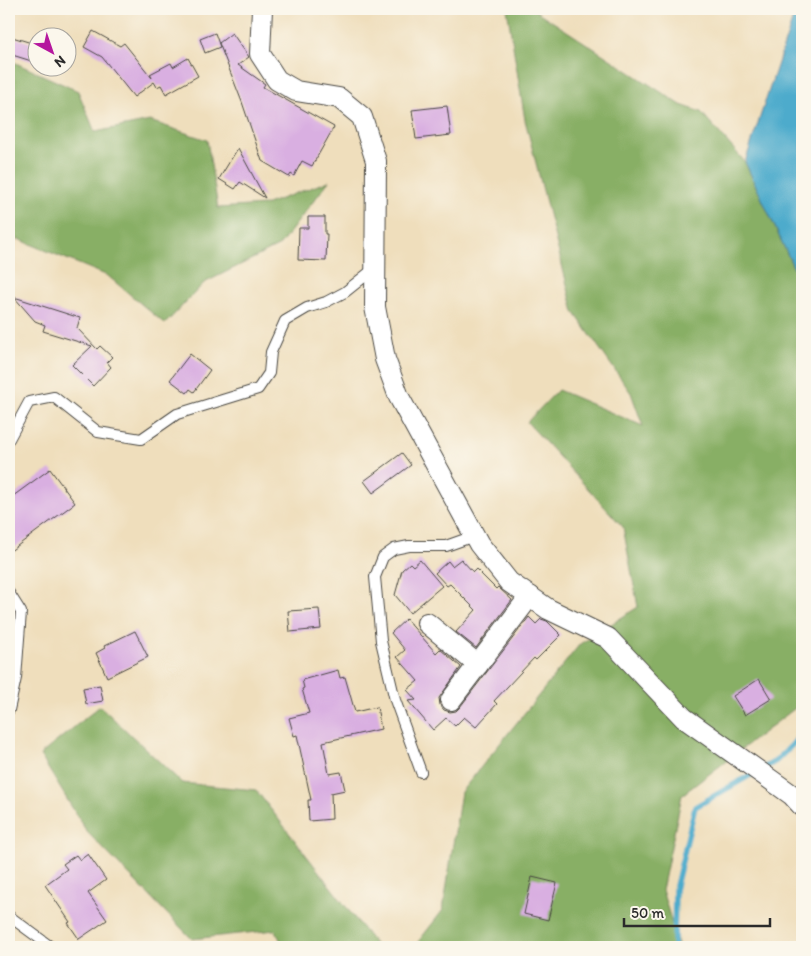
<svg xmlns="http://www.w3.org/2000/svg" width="811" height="956" viewBox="0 0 811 956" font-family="Itim,sans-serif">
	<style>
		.forest { fill: #88af65; stroke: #5a6d48 }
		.water { fill: #4eabcc; stroke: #3c6b7c }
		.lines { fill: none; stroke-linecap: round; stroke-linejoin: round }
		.stream { stroke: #4eabcc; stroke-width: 5.5 }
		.building { fill: #d9afe1 }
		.lane-casing { stroke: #484641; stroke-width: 12 }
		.street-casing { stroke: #484641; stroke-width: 22 }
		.lane { stroke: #fff; stroke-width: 10 }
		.street { stroke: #fff; stroke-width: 20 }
	</style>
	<rect width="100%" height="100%" fill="#fbf7ec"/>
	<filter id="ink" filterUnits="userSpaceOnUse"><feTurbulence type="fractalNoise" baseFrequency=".02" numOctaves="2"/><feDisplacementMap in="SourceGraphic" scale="10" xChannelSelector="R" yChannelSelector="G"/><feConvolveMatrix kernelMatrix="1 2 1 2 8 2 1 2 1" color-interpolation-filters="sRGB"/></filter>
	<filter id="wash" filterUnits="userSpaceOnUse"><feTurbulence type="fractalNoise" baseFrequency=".0096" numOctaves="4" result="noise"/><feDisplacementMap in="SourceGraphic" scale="20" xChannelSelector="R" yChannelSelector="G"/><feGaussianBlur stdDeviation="1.12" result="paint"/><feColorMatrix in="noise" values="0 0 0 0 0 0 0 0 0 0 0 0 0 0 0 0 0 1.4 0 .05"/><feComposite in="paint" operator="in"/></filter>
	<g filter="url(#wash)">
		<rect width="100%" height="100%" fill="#efdebc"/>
		<!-- forest -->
		<g class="forest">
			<polygon points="507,9 533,9 681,105 701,112 745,162 797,275 802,282 802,684 798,706 682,795 662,890 679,947 414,947 443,910 461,792 580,644 638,607 623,527 527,422 558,390 643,426 631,393 574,312 525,120"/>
			<polygon points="9,60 78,91 95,132 150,121 207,140 218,208 264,205 329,181 280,245 204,283 165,324 108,276 18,239 9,248"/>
			<polygon points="100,706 182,783 256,790 377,947 284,947 275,930 192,939 87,832 40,755"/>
		</g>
		<!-- water -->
		<polygon class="water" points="796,9 802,9 802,282 797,275 745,162"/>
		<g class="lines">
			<!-- stream -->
			<g class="stream">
				<polyline points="762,769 776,761 802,735"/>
				<polyline points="674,947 675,890 695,807 754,773"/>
			</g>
		</g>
		<g id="blocks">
			<!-- building -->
			<g class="building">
				<polygon points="93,31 120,46 124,43 152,78 150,74 171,63 173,67 188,58 198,76 166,94 161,85 157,87 154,82 134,97 102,57 84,47"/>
				<polygon points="215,33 220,47 205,53 200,39"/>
				<polygon points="232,33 249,57 238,65 265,84 263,87 334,127 312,166 302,161 294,176 291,174 289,177 262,161 242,102 219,43"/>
				<polygon points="9,36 38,45 38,63 9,54"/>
				<polygon points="447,106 451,135 416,139 412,110"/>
				<polygon points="238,148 265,198 240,182 235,189 219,179"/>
				<polygon points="308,217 325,217 325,234 327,234 326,261 298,260 299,228 308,228"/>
				<polygon points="14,297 80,318 77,328 97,349 100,346 112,357 107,362 111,367 93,386 72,365 92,346 43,331 45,325 35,321"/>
				<polygon points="190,354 210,370 194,392 190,389 187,393 170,380"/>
				<polygon points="402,453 411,465 373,493 364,481"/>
				<polygon points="50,469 75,503 9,552 9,499"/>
				<polygon points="461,559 473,572 476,569 496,589 498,587 512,600 476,648 456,632 476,610 450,584 447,586 435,573 448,561 452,566"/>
				<polygon points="420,560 442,586 410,613 395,595 402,570 410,563 413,566"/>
				<polygon points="319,609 321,629 290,632 288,611"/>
				<polygon points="529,617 536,624 541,619 547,621 561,635 536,660 534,658 494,701 497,704 476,727 464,717 455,726 446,718 433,730 408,701 416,700 407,690 418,681 397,657 405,650 391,633 406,619 436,653 440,649 461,667 439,698 440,705 444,710 450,712 456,711 460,707"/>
				<polygon points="135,631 148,657 107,677 96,653 105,648 104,646"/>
				<polygon points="338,670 340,678 345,677 355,712 377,707 381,729 323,742 329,774 341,772 345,790 331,793 332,819 309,821 308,800 311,800 297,735 294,736 289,718 309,713 302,689 304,688 302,680"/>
				<polygon points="759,679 771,699 745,715 733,696"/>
				<polygon points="100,685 103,701 86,704 83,688"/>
				<polygon points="88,854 106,880 88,893 107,920 79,939 68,923 70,922 45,885 67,869 63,864 76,855 80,860"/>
				<polygon points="532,877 557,883 548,920 524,914"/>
			</g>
		</g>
	</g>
	<g filter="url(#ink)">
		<use href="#blocks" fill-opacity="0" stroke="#484641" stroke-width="1"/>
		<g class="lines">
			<defs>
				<g id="lane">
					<polyline points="9,439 29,402 54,397 98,432 141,439 177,414 258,389 269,373 271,352 285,321 307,308 326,302 345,292 375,268"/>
					<polyline points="9,593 21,612 16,678 9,710"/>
					<polyline points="421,772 395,700 381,641 375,577 383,557 394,549 409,546 446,546 474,536"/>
					<polyline points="9,916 51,947"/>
				</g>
				<g id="street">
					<polyline points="262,9 260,54 277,80 296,91 339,98 362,117 376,161 375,307 385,359 399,397 479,544 509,582 548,609 608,638 684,718 792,795 802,806"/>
					<polyline points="427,623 478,665"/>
					<polyline points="451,700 530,596"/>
				</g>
			</defs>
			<!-- lane casing -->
			<use href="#lane" class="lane-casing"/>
			<!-- street casing -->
			<use href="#street" class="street-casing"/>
			<!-- lane -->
			<use href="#lane" class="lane"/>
			<!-- street -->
			<use href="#street" class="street"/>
		</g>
	</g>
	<!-- margin -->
	<rect width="811" height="956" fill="none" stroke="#fbf7ec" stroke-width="30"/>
	<!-- north arrow -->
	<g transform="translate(52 52) rotate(140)"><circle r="24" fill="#fbf7ec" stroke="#a8a59f"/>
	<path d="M0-4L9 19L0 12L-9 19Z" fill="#b5179e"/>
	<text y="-8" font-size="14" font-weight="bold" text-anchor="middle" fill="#2b2b2b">N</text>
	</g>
	<!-- scale -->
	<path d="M624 918v8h146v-8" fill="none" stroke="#2b2b2b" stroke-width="2.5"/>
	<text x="631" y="918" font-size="15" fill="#2b2b2b" stroke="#fbf7ec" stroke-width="4" paint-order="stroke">50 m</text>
</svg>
